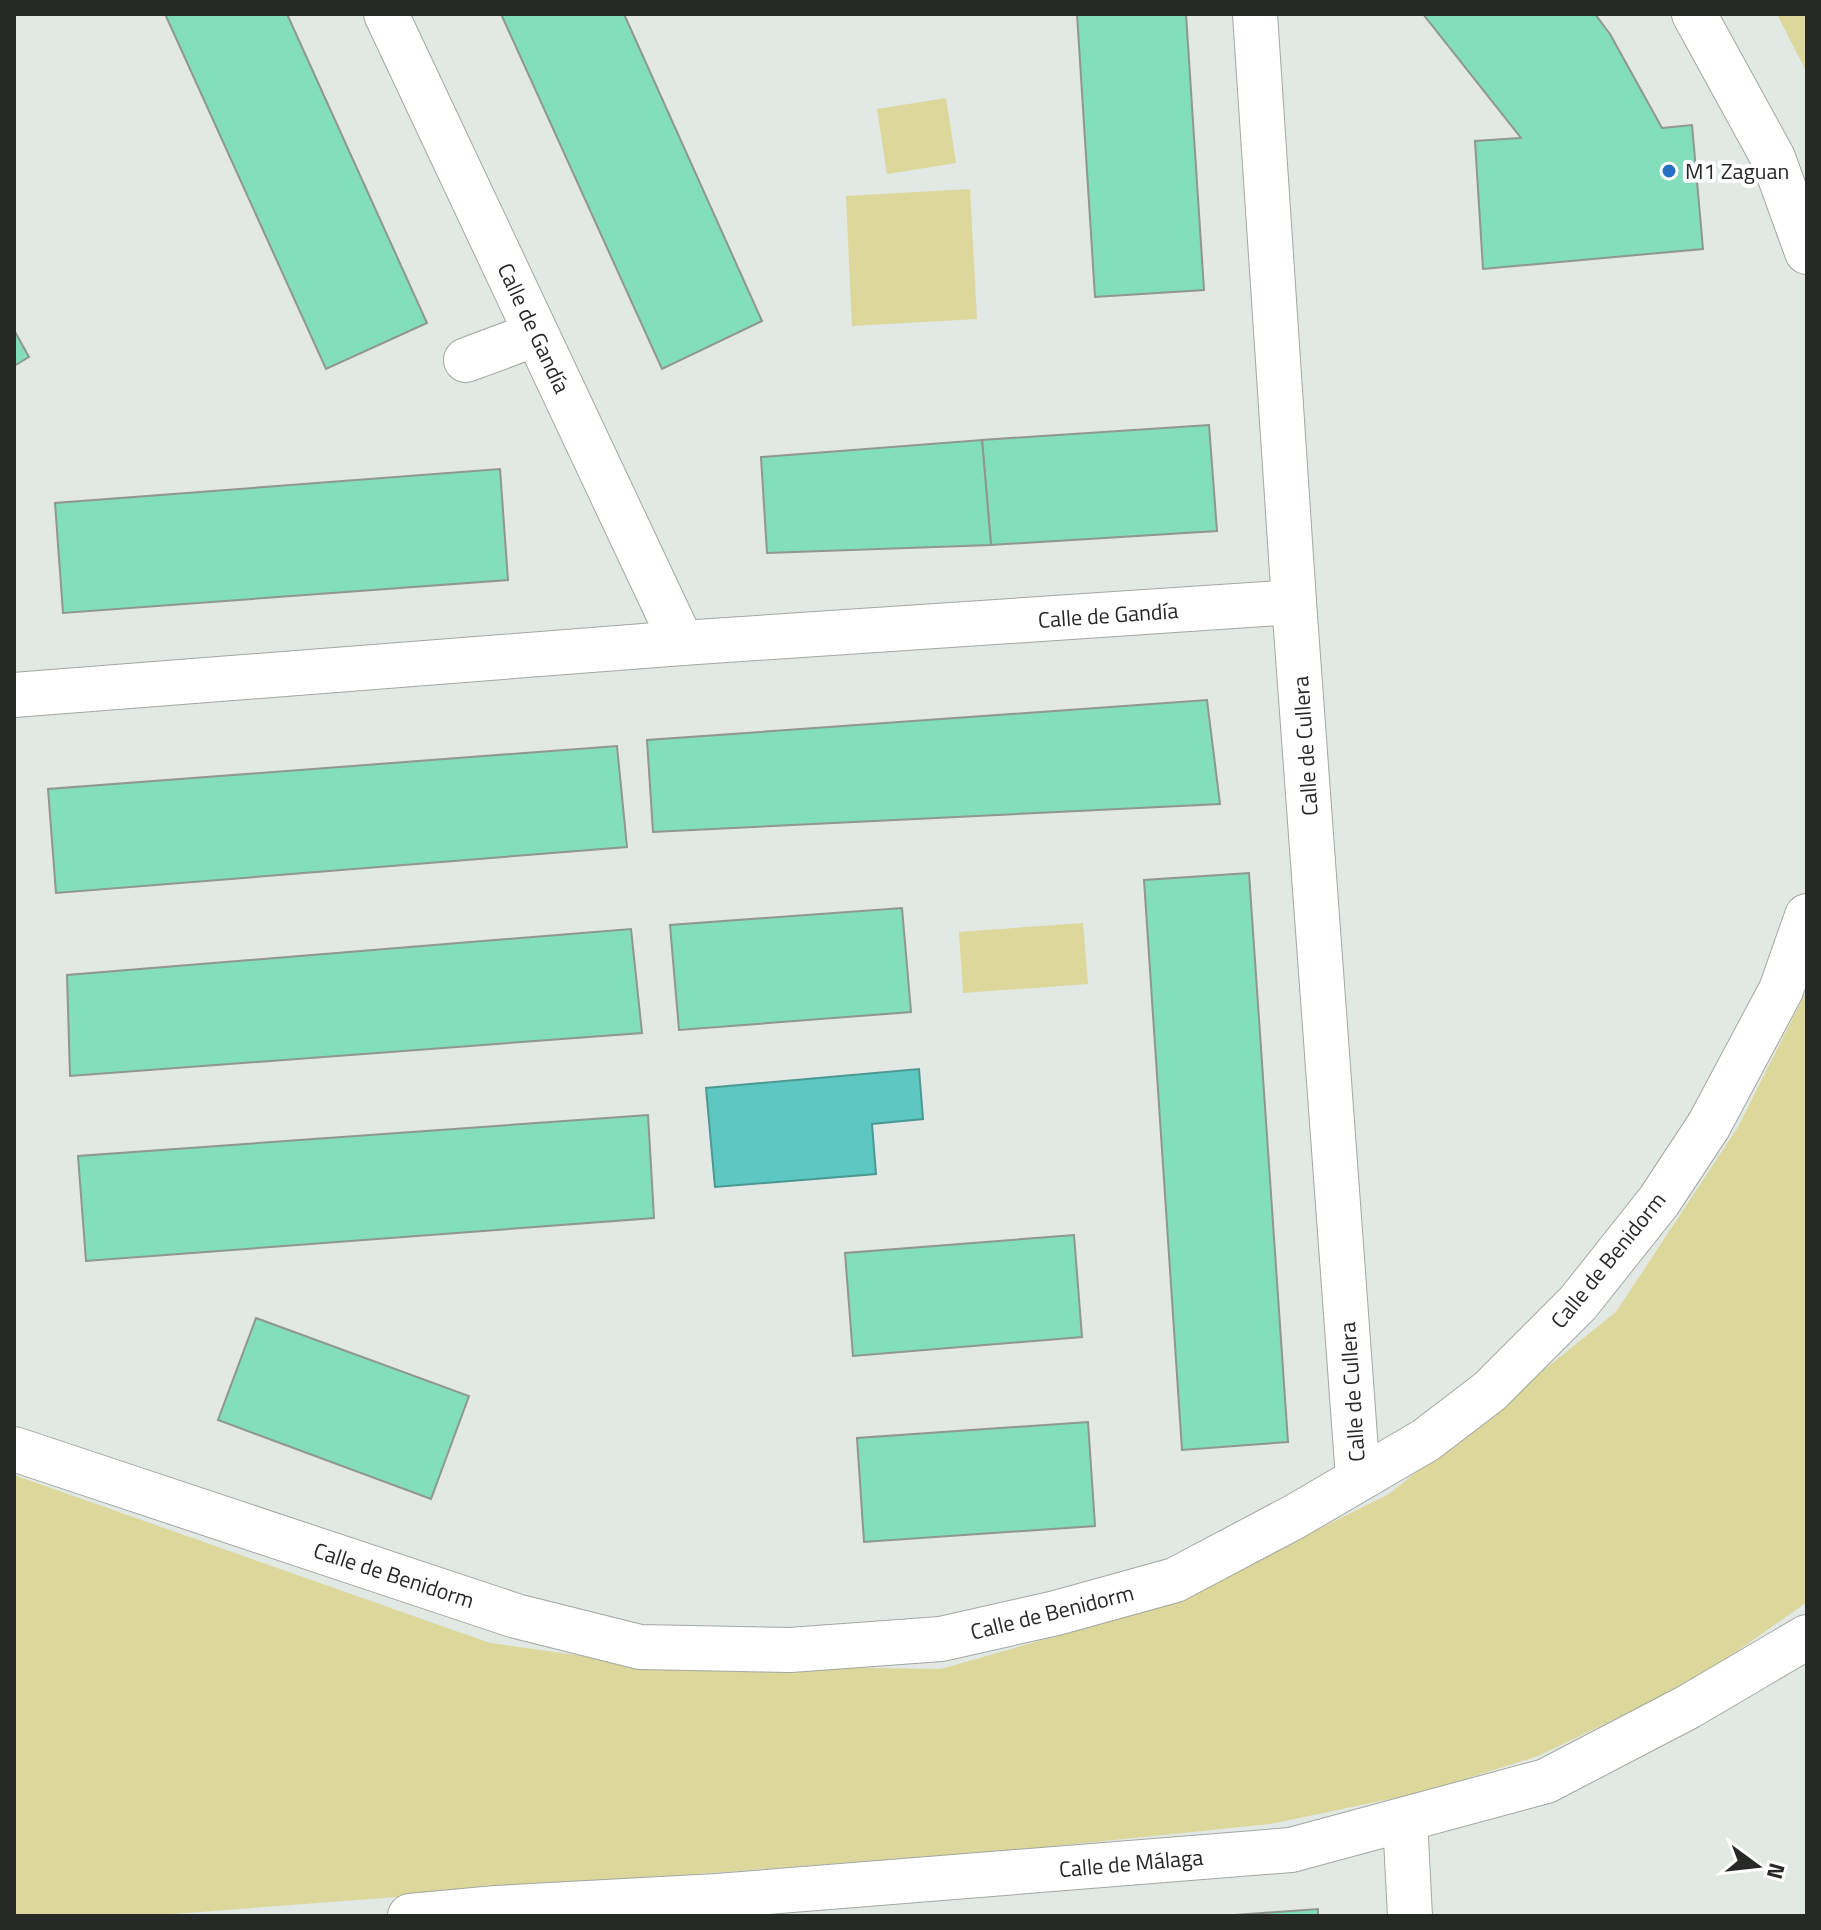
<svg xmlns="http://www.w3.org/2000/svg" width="1821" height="1930" viewBox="0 0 1821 1930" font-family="'Titillium Web',sans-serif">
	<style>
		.green { fill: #dcd79b }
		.water { fill: #5cc8c1; stroke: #4c9893; stroke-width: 2 }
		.building { fill: #83debc; stroke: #8f9693; stroke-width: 2 }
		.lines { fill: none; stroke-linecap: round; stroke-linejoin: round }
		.minor-casing { stroke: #a2a7a2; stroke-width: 46 }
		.minor { stroke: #fff; stroke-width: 44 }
		.poi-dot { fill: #2570c0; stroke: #fff; stroke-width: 3 }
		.labels { text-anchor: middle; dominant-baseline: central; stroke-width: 8; stroke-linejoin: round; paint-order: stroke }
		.poi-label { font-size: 22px; fill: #272927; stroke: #fff; text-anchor: start }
		.street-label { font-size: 22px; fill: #272927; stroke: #fff }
	</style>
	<rect width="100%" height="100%" fill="#e2e8e3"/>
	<!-- green -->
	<g class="green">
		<polygon points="1777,14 1807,14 1807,73"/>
		<polygon points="946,98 956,163 887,174 877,109"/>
		<polygon points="970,189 977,319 852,326 846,196"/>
		<polygon points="1083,923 1088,984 963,993 959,932"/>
		<polygon points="1807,990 1807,1602 1696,1680 1538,1756 1424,1792 1270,1824 1015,1850 147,1916 14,1916 14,1475 490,1643 648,1665 941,1669 1168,1604 1389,1494 1616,1312 1738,1127"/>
	</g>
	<!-- water -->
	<polygon class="water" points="919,1069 923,1119 872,1124 876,1174 715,1187 706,1088"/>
	<!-- building -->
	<g class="building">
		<polygon points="165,14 287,14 427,323 326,369"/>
		<polygon points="501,14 624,14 762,321 662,369"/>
		<polygon points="1077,14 1186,14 1204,290 1095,297"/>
		<polygon points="1423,14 1595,14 1610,34 1662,128 1692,125 1703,249 1483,269 1475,141 1521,138"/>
		<polygon points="14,330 29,357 14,366"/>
		<polygon points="1209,425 1217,531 991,545 982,440"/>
		<polygon points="982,440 991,545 767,553 761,457"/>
		<polygon points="500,469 508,580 63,613 55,503"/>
		<polygon points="1207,700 1220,804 653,832 647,740"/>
		<polygon points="617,746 627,847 56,893 48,789"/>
		<polygon points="1249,873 1288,1442 1182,1450 1144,880"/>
		<polygon points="902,908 911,1012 679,1030 670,925"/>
		<polygon points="631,929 642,1033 70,1076 67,975"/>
		<polygon points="648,1115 654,1218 86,1261 78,1156"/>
		<polygon points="1074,1235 1082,1337 853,1356 845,1253"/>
		<polygon points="256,1318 469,1396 431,1499 218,1420"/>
		<polygon points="1088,1422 1095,1526 864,1542 857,1438"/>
		<polygon points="1318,1909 1318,1916 1236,1916 1236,1915"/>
	</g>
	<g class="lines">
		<defs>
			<g id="minor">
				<polyline points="386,14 682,643"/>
				<polyline points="1255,14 1294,602 1358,1478"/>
				<polyline points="1694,14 1773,158 1807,252"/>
				<polyline points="466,360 536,334"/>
				<polyline points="14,695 682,643 1294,602"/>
				<polyline points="14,1449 516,1616 640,1647 790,1650 941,1639 1056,1613 1175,1580 1294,1517 1426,1440 1490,1391 1578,1303 1659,1201 1709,1125 1781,990 1807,916"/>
				<polyline points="1405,1820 1410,1916"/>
				<polyline points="410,1916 496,1908 717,1896 1291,1850 1546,1781 1688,1707 1807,1637"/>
			</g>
		</defs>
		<!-- minor casing -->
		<use href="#minor" class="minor-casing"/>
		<!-- minor -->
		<use href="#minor" class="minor"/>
	</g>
	<!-- markers -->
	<circle class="poi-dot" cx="1669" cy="171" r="8"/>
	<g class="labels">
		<!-- poi labels -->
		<g class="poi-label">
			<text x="1685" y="171">M1 Zaguan</text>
		</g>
		<!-- street labels -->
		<g class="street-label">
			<text transform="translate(534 328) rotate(65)">Calle de Gandía</text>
			<text transform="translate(1108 615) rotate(-4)">Calle de Gandía</text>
			<text transform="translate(1305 746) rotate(-94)">Calle de Cullera</text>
			<text transform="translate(1608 1260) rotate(-51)">Calle de Benidorm</text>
			<text transform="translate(1352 1392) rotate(-94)">Calle de Cullera</text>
			<text transform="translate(394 1575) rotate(18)">Calle de Benidorm</text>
			<text transform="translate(1052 1612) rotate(-14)">Calle de Benidorm</text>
			<text transform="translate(1131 1863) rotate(-5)">Calle de Málaga</text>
		</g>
	</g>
	<!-- border -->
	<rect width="1821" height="1930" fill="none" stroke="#272927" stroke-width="32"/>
	<!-- north arrow -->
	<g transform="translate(1757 1866) rotate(105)" stroke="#ffffff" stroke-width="6" paint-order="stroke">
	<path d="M0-6L14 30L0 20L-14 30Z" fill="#272927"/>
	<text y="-12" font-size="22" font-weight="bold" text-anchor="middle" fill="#272927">N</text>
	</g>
</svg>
